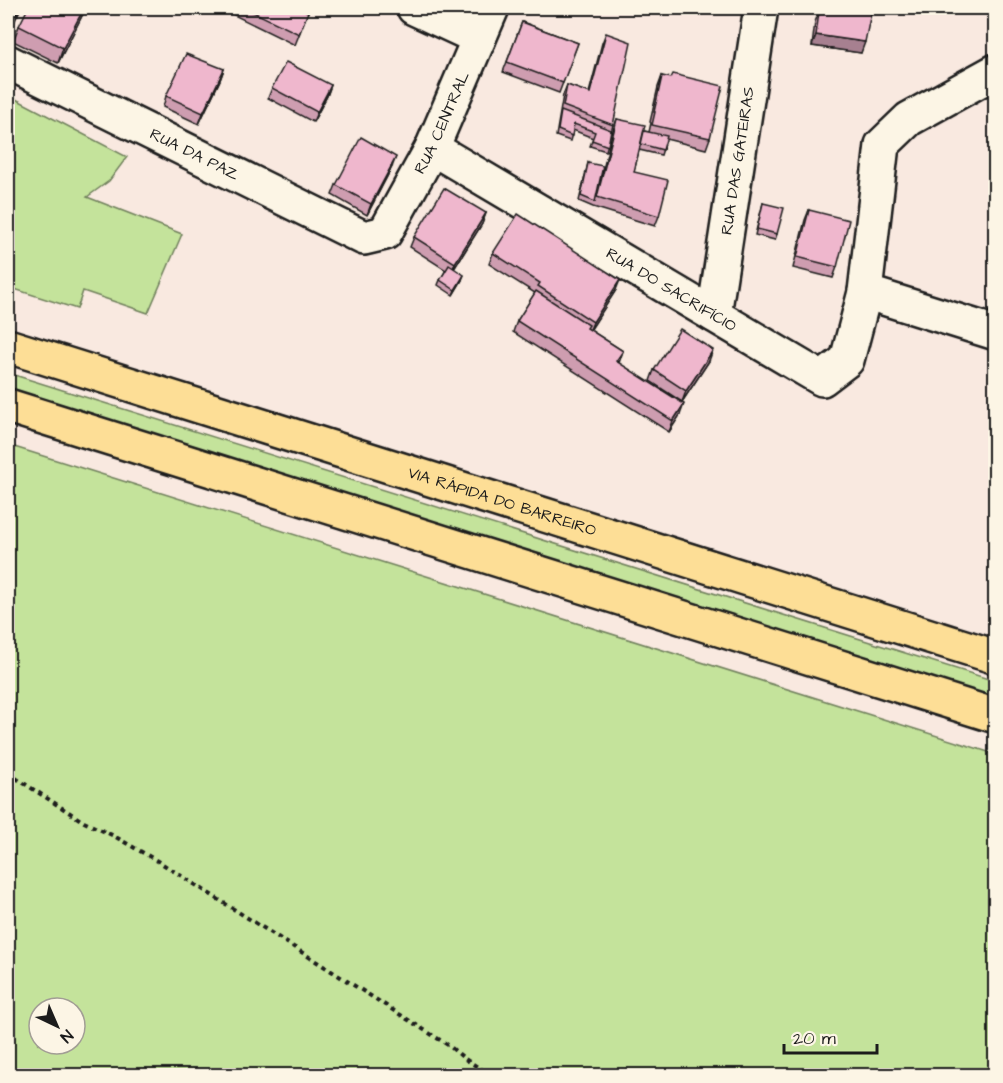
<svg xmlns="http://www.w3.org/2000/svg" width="1003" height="1083" viewBox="0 0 1003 1083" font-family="'Architects Daughter',sans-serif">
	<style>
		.green { fill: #c4e39b; stroke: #70805c; stroke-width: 1.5; fill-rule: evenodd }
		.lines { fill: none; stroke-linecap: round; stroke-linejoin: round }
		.street-casing { stroke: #1c1c1c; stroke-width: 38 }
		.highway-casing { stroke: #1c1c1c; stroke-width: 38 }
		.path { stroke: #1c1c1c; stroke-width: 4; stroke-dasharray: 4.5 4.5; stroke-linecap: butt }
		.street { stroke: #fcf5e5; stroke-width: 33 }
		.highway { stroke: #fdde96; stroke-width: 33 }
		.wall { fill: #ce9db0; stroke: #1c1c1c; stroke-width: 1.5 }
		.shaded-wall { fill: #a78090; stroke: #1c1c1c; stroke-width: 1.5 }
		.building { fill: #efb7cd; stroke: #1c1c1c; stroke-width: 1.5 }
		.labels { text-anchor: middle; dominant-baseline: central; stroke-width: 4.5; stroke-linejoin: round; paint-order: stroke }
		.street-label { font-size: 16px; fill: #1c1c1c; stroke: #fcf5e5 }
	</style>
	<rect width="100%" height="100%" fill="#f9e9e0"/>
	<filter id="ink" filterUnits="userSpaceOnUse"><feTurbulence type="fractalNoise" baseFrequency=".0167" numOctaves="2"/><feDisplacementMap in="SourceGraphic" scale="12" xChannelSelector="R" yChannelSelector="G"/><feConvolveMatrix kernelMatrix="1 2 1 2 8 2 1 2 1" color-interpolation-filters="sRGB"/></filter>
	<g filter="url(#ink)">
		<!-- green -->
		<g class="green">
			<polygon points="8,95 127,157 109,181 87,197 182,234 148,313 83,291 77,309 8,287"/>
			<polygon points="8,373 995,681 995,700 8,390"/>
			<path d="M 8,445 L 995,754 L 995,1075 L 8,1075 ZM 39,1008 L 75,1008 L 75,1044 L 39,1044 Z"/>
		</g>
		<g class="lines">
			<defs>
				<g id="street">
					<polyline points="414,8 479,38"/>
					<path id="s1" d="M 8,62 L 364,238 L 385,233 L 432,148 L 492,8"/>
					<path id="s2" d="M 432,148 L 822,379 L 847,360 L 865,292 L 882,145 L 909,119 L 996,71"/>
					<polyline points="865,292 996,333"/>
					<path id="s3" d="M 714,315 L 761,8"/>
				</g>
				<g id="highway">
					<path id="s4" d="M 8,346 L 996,657"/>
					<polyline points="8,406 996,716"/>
				</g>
			</defs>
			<!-- street casing -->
			<use href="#street" class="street-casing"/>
			<!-- highway casing -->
			<use href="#highway" class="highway-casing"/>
			<!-- path -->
			<polyline class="path" points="8,773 84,822 114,836 161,863 448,1045 465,1059 492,1076"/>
			<!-- street -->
			<use href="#street" class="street"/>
			<!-- highway -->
			<use href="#highway" class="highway"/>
		</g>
		<!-- wall -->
		<g class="wall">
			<polygon points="86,8 58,63 13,41 19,26"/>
			<polygon points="220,8 300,8 308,12 295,45"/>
			<polygon points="821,8 872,8 861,53 812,46 815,22 819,12 820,12"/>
			<polygon points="522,22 578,43 559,93 503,72"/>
			<polygon points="606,33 613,125 606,151 590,146 593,138 573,130 570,141 556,136 563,95 567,85 589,93 602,43"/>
			<polygon points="224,69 220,80 199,124 163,107 166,96"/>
			<polygon points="662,76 710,138 706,149 666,139 661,155 639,150 634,172 659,216 655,226 593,207 579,201 588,163 599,185 613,130 617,119 644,131 649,132 651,123 650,122 658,87"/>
			<polygon points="331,85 327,96 313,122 268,98 272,88"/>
			<polygon points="392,167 367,215 332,195 336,185"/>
			<polygon points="763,203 777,234 775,240 755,235"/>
			<polygon points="809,210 837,267 833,278 793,268 805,220"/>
			<polygon points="486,213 482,224 454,269 462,280 453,295 438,285 440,280 446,270 410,247 414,237"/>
			<polygon points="493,253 616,290 590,330 623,351 619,363 680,415 669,432 513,332 517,321 535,293 489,264"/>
			<polygon points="709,361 682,402 650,381 654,370"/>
		</g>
		<!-- shaded-wall -->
		<g class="shaded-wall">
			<polygon points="19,8 21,8 8,35 10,26"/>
			<polygon points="84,8 86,8 58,63 63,48"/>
			<polygon points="816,35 865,42 861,53 812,46"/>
			<polygon points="224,69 220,80 199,124 203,113"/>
			<polygon points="331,85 327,96 313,122 317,112"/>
			<polygon points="396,157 392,167 367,215 371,204"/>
			<polygon points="486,213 482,224 451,273 455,263"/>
			<polygon points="464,275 462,280 453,295 455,290"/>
			<polygon points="620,280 616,290 589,332 593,322"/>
			<polygon points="713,350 709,361 682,402 686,391"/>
			<polygon points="623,351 619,361 612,372 616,361"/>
			<polygon points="684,404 680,415 669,432 673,421"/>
		</g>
		<!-- building -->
		<g class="building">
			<polygon points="8,8 19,8 10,26 8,25"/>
			<polygon points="28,8 84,8 63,48 19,26"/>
			<polygon points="245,8 300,8 308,12 299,34"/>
			<polygon points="823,8 872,8 865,42 816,35 819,12 822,12"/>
			<polygon points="522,22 578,43 563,83 507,62"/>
			<polygon points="606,33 631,42 613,125 563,106 567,85 590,93"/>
			<polygon points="186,54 224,69 203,113 166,96"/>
			<polygon points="286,62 331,85 317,112 272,88"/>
			<polygon points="673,74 723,86 710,138 652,125 655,112 654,112 662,76 671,78"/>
			<polygon points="561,111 611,130 608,146 592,140 595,132 574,124 572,136 558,130"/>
			<polygon points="617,119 645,125 634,172 668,180 659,216 597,197"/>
			<polygon points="644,131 667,136 663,150 641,144"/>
			<polygon points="361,137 396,157 371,204 336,185"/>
			<polygon points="588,163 603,166 595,202 581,196"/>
			<polygon points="444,188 486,213 455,263 414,237"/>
			<polygon points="763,203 784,208 777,234 757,229"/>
			<polygon points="809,210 849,220 837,267 797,257"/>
			<polygon points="518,214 620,280 593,322 538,286 540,283 493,253"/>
			<polygon points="449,265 464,275 455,290 440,280"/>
			<polygon points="536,291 589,325 587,328 623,351 616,361 684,404 673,421 517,321"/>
			<polygon points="680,329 713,350 686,391 654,370"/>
		</g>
	</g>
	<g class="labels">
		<!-- street labels -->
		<g class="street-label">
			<text stroke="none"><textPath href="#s1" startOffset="543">RUA CENTRAL</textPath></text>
			<text stroke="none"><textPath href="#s1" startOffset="208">RUA DA PAZ</textPath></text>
			<text stroke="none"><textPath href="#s3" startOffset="156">RUA DAS GATEIRAS</textPath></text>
			<text stroke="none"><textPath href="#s2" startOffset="278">RUA DO SACRIFÍCIO</textPath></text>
			<text stroke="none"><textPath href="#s4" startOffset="518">VIA RÁPIDA DO BARREIRO</textPath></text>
		</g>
	</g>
	<!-- margin -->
	<rect width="1003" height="1083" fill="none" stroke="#fcf5e5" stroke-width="30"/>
	<rect x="15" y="15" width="973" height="1053" fill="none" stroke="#1c1c1c" stroke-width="2" filter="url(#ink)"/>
	<!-- north arrow -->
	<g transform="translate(57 1026) rotate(136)"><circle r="28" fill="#fcf5e5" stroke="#a29e95" stroke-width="1.5"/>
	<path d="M0-4.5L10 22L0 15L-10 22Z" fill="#1c1c1c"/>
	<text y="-9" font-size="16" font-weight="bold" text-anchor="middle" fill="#1c1c1c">N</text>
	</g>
	<!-- scale -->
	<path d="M784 1044v9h93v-9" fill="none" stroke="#1c1c1c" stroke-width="3"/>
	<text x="793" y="1044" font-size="18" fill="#1c1c1c" stroke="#fcf5e5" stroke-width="4.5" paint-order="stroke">20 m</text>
</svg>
